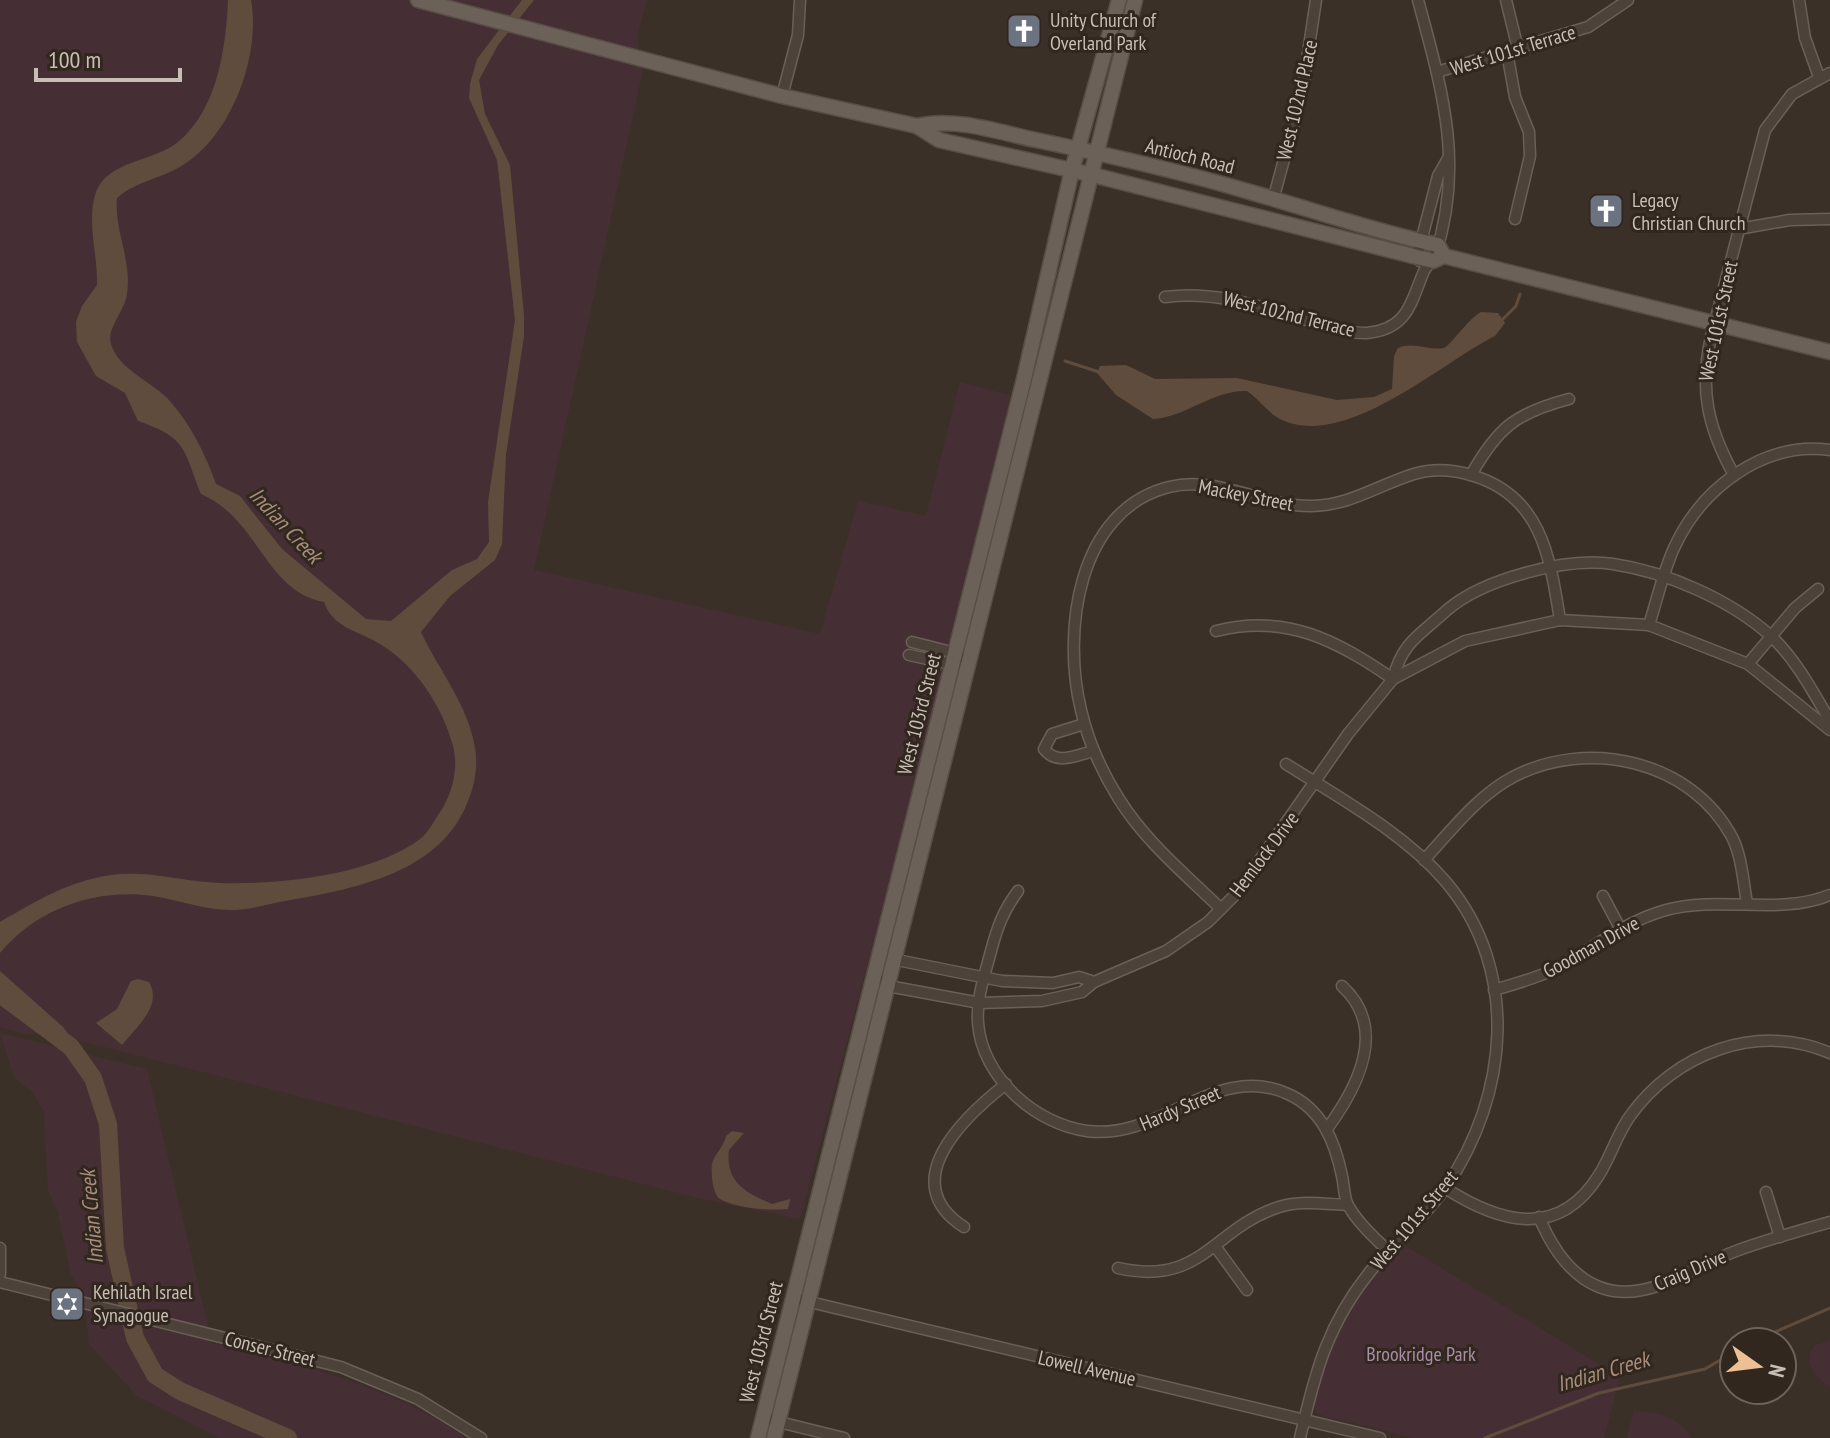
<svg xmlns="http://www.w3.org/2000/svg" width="1830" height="1438" viewBox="0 0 1830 1438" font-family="'PT Sans Narrow',sans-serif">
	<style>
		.green { fill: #452f34 }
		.water { fill: #604c3c }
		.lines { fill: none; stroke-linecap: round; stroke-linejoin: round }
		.stream { stroke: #604c3c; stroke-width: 3 }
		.river { stroke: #604c3c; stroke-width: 18 }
		.minor-casing { stroke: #6a6058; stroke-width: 13 }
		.major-casing { stroke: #584e46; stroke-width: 17 }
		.minor { stroke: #4c423a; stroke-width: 10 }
		.major { stroke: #6c6158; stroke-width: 14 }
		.labels { text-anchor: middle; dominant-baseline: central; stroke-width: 6; stroke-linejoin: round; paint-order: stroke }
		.poi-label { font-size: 20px; fill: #c7beb6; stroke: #31271f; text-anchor: start }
		.street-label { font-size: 20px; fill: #c7beb6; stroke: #31271f }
		.park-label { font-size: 20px; fill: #aa8da8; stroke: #31271f }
		.water-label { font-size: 22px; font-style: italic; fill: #a78d7a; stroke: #31271f }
	</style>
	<rect width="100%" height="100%" fill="#3b3027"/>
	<!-- green -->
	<g class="green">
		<polygon points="0,0 647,0 637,37 642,74 534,570 820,634 858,501 926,516 960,382 1013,396 913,793 800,1219 698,1198 57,1035 24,1034 0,1027"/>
		<path d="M 0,1033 L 147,1069 L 212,1343 C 303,1365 388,1385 467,1438 L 220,1438 L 137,1396 L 89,1344 L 83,1293 L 71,1275 L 58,1213 L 48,1190 L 44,1111 L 31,1091 L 14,1077 Z"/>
		<path d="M 1402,1244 L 1620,1377 L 1604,1438 L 1414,1438 L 1317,1414 L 1312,1403 C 1331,1341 1356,1291 1402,1244 Z"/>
		<path d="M 1830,1341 L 1830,1388 C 1817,1376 1801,1363 1815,1345 Z"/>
		<path d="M 1634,1411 C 1657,1412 1679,1416 1691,1438 L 1627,1438 Z"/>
	</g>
	<!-- water -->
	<g class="water">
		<path d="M 228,0 L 251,0 C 261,55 232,135 183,165 C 161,179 136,181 117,198 C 114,231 132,259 127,294 C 125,310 106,329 111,344 C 119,370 151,381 168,399 C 190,423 205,453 216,484 L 240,496 L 282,549 L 366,619 L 391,621 L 452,570 L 477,559 L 489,542 L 488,502 L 515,320 L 497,160 L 469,98 L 470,84 L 477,59 L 522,0 L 534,0 L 498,45 L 479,80 L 485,114 L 510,165 L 524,315 L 524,336 L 506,455 L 502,544 L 495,560 L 450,596 L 421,632 C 439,671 468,704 475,748 C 478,765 475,785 468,801 C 441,872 358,888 291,900 C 272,903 250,910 231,910 C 205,910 179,900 153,896 C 97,888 37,908 0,953 L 0,922 C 36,901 69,881 111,875 C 149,870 184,882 220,883 C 278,885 373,875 420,839 C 427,834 433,823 438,815 C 452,796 459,769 453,746 C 443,707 415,665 380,644 C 359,631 333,628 324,602 C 265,591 259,519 201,494 C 183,448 187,438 138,421 L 125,393 L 96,376 L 77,342 L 76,322 L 82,306 L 97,285 C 98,255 86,221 96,192 C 108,160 154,162 178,142 C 218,109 226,47 228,0 Z"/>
		<path d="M 1481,312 L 1498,313 L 1505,323 L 1495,336 C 1439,364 1344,451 1280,419 C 1267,412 1259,399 1247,391 C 1213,390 1186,417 1153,419 L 1116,395 L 1097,373 L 1100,366 L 1126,365 L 1155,379 L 1237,378 L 1337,400 L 1374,397 L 1392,389 L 1394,356 L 1398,348 C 1414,341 1428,351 1444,348 C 1450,346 1468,319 1481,312 Z"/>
		<polygon points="0,971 63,1027 72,1039 20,1018 0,1003"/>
		<path d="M 138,979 L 149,982 C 163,1006 136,1027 122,1045 L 96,1023 L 117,1009 L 131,981 Z"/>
		<path d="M 732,1131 L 744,1133 L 729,1150 C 725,1182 746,1193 772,1204 L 790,1199 L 788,1209 C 771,1211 734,1208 720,1199 C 712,1194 711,1171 712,1164 C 714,1154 724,1147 726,1136 Z"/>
	</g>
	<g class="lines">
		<!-- stream -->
		<g class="stream">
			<polyline points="1502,320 1516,306 1520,294"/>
			<polyline points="1065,361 1099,372"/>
			<polyline points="1752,1342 1830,1308"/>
			<polyline points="1485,1438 1599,1393 1705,1369 1734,1352"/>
		</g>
		<!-- river -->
		<polyline class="river" points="0,994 71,1047 93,1078 108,1124 115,1248 135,1338 155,1375 180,1391 288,1438"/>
		<defs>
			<g id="minor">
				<polyline points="1506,0 1518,49"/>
				<polyline points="1799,0 1805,38 1819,77"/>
				<polyline points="1507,52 1515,97 1529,132 1530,156 1515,219"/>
				<polyline points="1437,72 1588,27 1628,0"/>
				<polyline points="782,96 798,35 800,0"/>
				<polyline points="1273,200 1302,93 1316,0"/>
				<polyline points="1738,229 1790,220 1830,219"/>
				<polyline points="1420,261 1417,257 1438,176 1447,160"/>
				<path d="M 1165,297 C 1218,290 1263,308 1314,322 C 1331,326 1350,334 1367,333 C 1409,329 1411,301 1424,271 C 1427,265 1432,262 1435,256 C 1465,165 1442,89 1418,0"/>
				<path d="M 1471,475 C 1498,427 1516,413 1569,399"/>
				<path d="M 1734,475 C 1708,428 1699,390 1711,337 L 1765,130 L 1792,94 L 1830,73"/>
				<path d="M 1649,625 C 1657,600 1663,572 1674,548 C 1701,489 1762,441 1830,450"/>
				<path d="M 1216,631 C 1287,613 1337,641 1393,679"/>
				<polyline points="912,642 955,653 969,663"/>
				<polyline points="909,655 955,665"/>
				<polyline points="1748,664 1795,608 1818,589"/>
				<path d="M 1393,679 C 1402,642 1420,635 1447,610 C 1483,579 1566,557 1613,564 C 1667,572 1731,600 1772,637 C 1797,661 1813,692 1830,721"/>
				<path d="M 1084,724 L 1052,734 L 1044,749 C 1057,766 1076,755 1094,751"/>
				<path d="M 1286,764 C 1340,798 1404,833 1446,882 C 1521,971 1508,1096 1446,1187 C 1425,1217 1396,1240 1373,1268 C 1328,1322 1315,1372 1300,1438"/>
				<path d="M 1424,860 C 1451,831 1477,796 1513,777 C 1587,738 1691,760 1732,837 C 1742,857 1743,881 1747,903"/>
				<path d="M 1018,891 C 1003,911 997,928 991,951 C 985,974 976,999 978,1023 C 982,1077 1035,1124 1087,1131 C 1160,1141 1217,1061 1288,1094 C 1322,1109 1335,1142 1342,1176 C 1344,1185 1344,1198 1348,1205 C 1357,1222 1375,1238 1388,1251"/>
				<polyline points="1603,896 1620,928"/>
				<path d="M 1221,909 C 1185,874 1145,841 1119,799 C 1102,772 1088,741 1081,710 C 1062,632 1077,510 1169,487 C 1218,475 1264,507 1312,506 C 1351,505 1378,485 1414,474 C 1434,468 1455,470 1474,476 C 1542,497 1550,558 1560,620"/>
				<polyline points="892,959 1002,981 1053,983 1079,977 1094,982"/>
				<polyline points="884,980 888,986 980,1003 1042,1001 1082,992 1094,982 1166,951 1208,922 1236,894 1348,734 1393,679 1465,641 1560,620 1649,625 1748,664 1830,730"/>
				<path d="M 1494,990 C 1514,984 1534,979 1553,970 C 1593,950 1620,923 1666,910 C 1720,895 1778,916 1830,895"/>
				<path d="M 1327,1129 C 1357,1088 1389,1029 1342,986"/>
				<path d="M 1445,1188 C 1498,1222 1558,1241 1599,1175 C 1611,1156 1617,1134 1630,1116 C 1675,1053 1757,1022 1830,1053"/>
				<polyline points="1766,1192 1780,1237"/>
				<path d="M 1539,1217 C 1560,1267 1596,1307 1657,1286 C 1684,1277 1709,1261 1736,1251 C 1766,1240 1798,1231 1830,1222"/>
				<path d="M 964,1227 C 894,1182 965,1116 1006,1084"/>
				<polyline points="1215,1246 1247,1290"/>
				<polyline points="0,1248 0,1274"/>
				<path d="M 1118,1268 C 1202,1287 1213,1228 1279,1207 C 1301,1200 1325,1204 1347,1205"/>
				<polyline points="0,1282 341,1367 418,1399 481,1438"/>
				<polyline points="793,1298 1380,1438"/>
				<polyline points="763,1418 844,1438"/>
			</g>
			<g id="major">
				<path d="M 418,0 L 782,96 L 917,126 C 956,117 998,132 1036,140 C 1108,155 1180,171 1250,192 C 1313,210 1373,231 1438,245 L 1444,256"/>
				<polyline points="917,126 939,140 1093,175 1417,257 1433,261 1444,256 1830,352"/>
				<polyline points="758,1438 1024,379 1072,170 1119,0"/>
				<polyline points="774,1438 1135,0"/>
			</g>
		</defs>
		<!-- minor casing -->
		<use href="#minor" class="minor-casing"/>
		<!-- major casing -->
		<use href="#major" class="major-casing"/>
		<!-- minor -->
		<use href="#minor" class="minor"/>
		<!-- major -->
		<use href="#major" class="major"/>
	</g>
	<!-- icons -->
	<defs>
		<symbol id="church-square" viewBox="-11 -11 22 22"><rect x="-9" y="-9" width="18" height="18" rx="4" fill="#6b7280" stroke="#31271f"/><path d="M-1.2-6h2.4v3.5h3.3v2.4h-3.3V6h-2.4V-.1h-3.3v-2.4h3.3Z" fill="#fff"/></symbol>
		<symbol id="synagogue-square" viewBox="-11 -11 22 22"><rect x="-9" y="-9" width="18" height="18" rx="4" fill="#6b7280" stroke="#31271f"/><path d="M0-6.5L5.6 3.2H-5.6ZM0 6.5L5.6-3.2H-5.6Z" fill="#fff"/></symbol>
	</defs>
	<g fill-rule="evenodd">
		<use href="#church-square" x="1004" y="11" width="40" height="40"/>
		<use href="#church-square" x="1586" y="191" width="40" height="40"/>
		<use href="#synagogue-square" x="47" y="1284" width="40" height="40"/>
	</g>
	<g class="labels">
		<!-- poi labels -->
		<g class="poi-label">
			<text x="1050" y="20">Unity Church of<tspan x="1050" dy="23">Overland Park</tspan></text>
			<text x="1632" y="200">Legacy<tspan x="1632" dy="23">Christian Church</tspan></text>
			<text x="93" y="1292">Kehilath Israel<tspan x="93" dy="23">Synagogue</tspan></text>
		</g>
		<!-- street labels -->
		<g class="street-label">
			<text transform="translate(1513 50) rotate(-17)">West 101st Terrace</text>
			<text transform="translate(1297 100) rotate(-77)">West 102nd Place</text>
			<text transform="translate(1190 156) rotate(14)">Antioch Road</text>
			<text transform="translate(1289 314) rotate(14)">West 102nd Terrace</text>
			<text transform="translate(1718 321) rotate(-78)">West 101st Street</text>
			<text transform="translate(1246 495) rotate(11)">Mackey Street</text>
			<text transform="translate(919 714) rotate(-76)">West 103rd Street</text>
			<text transform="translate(1264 854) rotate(-53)">Hemlock Drive</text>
			<text transform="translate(1591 947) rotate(-29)">Goodman Drive</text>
			<text transform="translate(1180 1108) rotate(-23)">Hardy Street</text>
			<text transform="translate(1414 1220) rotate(-50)">West 101st Street</text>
			<text transform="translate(1690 1270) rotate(-23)">Craig Drive</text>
			<text transform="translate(761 1342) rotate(-76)">West 103rd Street</text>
			<text transform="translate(270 1349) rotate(14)">Conser Street</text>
			<text transform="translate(1087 1368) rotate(13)">Lowell Avenue</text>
		</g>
		<!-- park labels -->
		<g class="park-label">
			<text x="1421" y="1354">Brookridge Park</text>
		</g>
		<!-- water labels -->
		<g class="water-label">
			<text transform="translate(286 525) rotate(47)">Indian Creek</text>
			<text transform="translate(91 1217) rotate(-95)">Indian Creek</text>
			<text transform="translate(1603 1371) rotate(-16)">Indian Creek</text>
		</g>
	</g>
	<!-- north arrow -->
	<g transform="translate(1758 1366) rotate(104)"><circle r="38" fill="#31271f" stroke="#6d635b" stroke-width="2"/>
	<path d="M0-6L14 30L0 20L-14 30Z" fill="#edbf95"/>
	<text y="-12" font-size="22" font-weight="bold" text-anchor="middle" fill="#c7beb6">N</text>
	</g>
	<!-- scale -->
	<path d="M36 68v12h144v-12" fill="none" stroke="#c7beb6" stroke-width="4"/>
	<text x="48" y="68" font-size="24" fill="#c7beb6" stroke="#31271f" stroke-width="6" paint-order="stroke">100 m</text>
</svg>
